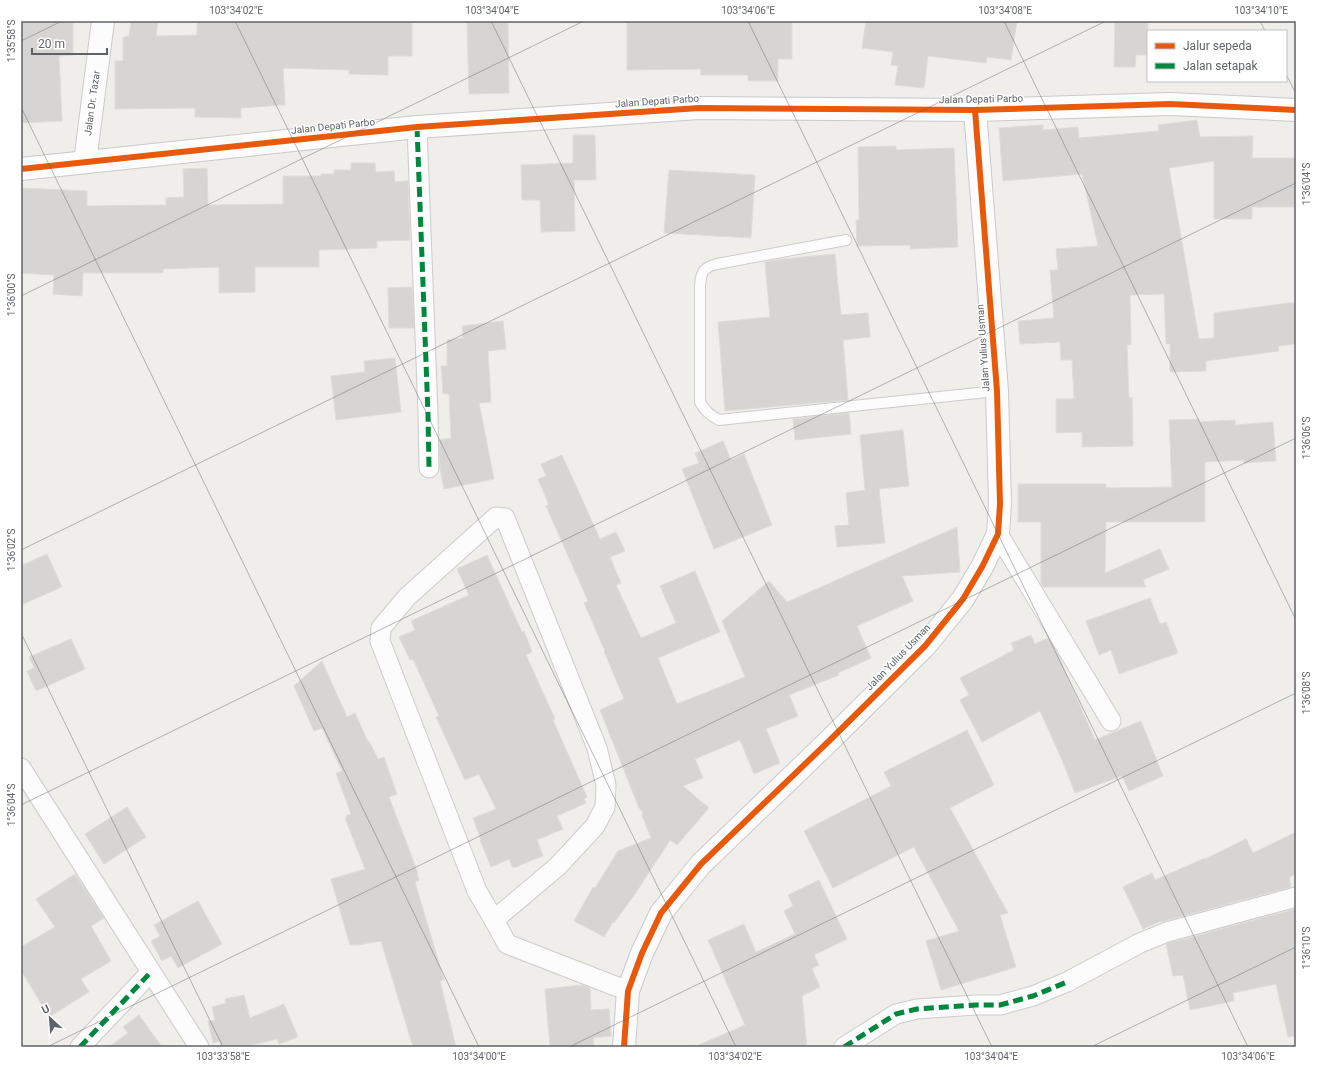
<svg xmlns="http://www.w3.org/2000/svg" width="1317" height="1068" viewBox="0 0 1317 1068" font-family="Roboto,sans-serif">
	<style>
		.building { fill: #d6d5d3; stroke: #deddd9 }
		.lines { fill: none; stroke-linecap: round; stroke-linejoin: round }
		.lane-casing { stroke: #cbcccc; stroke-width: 12 }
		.street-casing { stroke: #cbcccc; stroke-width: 21 }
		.secondary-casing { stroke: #cacacb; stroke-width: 24 }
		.lane { stroke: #fdfcfc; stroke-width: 10 }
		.street { stroke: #fdfcfc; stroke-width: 19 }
		.secondary { stroke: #fdfcfc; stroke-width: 22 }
		.quiet { stroke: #00873e; stroke-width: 5; stroke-dasharray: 10 5; stroke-linecap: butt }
		.cycleway-casing { stroke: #fff; stroke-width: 8 }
		.cycleway { stroke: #e8590c; stroke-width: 6 }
		.ticks { fill: none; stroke: #5f6368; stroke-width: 1; stroke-opacity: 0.45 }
		.labels { text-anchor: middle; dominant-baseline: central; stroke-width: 3; stroke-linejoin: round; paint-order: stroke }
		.street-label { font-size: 10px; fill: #5f6368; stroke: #fff }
		.neatline { fill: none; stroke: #5f6368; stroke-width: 1.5 }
		.ticks-label { font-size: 10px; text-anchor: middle; fill: #5f6368 }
	</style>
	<rect width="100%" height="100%" fill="#efeeea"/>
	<!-- building -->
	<g class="building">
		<polygon points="21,21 73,21 73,55 59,56 62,121 21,123"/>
		<polygon points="131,21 158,21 156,36 197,35 197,22 412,21 412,56 388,56 388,75 349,74 349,70 283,68 285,105 241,108 241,118 195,117 195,108 115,109 115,61 123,61 123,37 129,36"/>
		<polygon points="467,21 508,21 509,93 469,94"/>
		<polygon points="627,21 792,21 792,59 778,59 778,81 748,81 748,75 701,75 701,69 627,70"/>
		<polygon points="866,21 1017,21 1011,60 987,57 986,63 928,56 924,88 895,85 898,66 891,65 893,52 862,48"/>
		<polygon points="1115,21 1148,21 1148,55 1136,55 1135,67 1114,67"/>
		<polygon points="1197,120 1200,137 1253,136 1252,158 1296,158 1296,207 1252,207 1252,219 1214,219 1214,161 1169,168 1199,339 1214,338 1214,313 1296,302 1296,344 1278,346 1279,351 1206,361 1206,371 1170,372 1170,344 1166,344 1164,294 1130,295 1131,345 1127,345 1129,398 1132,397 1133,446 1082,447 1082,432 1056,433 1056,399 1074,399 1072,360 1061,360 1060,342 1020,344 1018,321 1054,318 1050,270 1058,270 1056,249 1098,246 1082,174 1003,181 999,128 1043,125 1043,130 1078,127 1079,138 1159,131 1158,125"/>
		<polygon points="573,135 595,135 596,180 574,180 575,231 541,232 540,200 522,200 521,165 573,163"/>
		<polygon points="896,146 896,150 954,148 958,247 910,249 910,245 857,246 856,220 859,220 858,147"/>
		<polygon points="351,163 375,163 376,172 394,171 395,182 408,181 410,240 377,241 377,248 319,250 319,267 255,267 255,292 219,293 219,267 163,269 163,273 83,273 82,296 53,294 54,275 21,273 21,188 87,191 87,206 166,205 166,198 184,197 183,169 207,168 208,205 283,204 283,176 321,176 321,174 334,174 334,170 351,170"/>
		<polygon points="669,170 755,175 751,238 664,233"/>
		<polygon points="835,254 841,315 868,313 870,337 843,340 848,400 725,411 718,322 770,317 765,262 781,259"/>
		<polygon points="412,287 414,328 389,328 388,288"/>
		<polygon points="503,321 506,349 488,351 491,402 479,403 494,479 444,489 440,469 439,440 451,438 449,394 443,394 441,366 447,366 447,340 463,338 462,326"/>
		<polygon points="395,358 401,412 336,420 331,376 365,372 364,361"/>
		<polygon points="849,413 851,434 795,440 793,419"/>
		<polygon points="1199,419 1199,422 1235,420 1235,425 1273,422 1276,461 1244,463 1244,460 1205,462 1205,522 1106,522 1105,573 1160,549 1169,569 1143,580 1146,587 1043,587 1041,584 1041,522 1018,522 1018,484 1106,484 1106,488 1172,487 1169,420"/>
		<polygon points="903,430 909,486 879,489 885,543 837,547 835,526 849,525 846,493 865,490 860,435"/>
		<polygon points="723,441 731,460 744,454 772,525 714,549 682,469 699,463 695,453"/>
		<polygon points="562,455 600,539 616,532 625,551 610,557 621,583 616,585 641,638 676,623 660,586 695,571 720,632 658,658 677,704 745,677 722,621 769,581 787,602 957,527 960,572 902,576 913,601 857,626 871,658 838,673 839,675 789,695 798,716 766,729 780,763 754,774 740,740 695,759 703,778 683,786 709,808 677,845 670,840 637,891 614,923 613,922 604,937 574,921 593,887 595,888 618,851 651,838 642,815 643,812 639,808 600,710 624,699 604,651 605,651 584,603 588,601 546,506 549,505 538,479 546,476 541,464"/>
		<polygon points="47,554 62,587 21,605 21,566"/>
		<polygon points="487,555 522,632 524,631 532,652 526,655 555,719 553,720 587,797 584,799 586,803 557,816 563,829 537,840 543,856 513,868 509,859 491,867 480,840 481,840 473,818 496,809 479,774 465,780 436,717 439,716 413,659 410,660 399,637 415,630 411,621 469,595 457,569"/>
		<polygon points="1150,598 1160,624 1166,622 1178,653 1119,674 1111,650 1099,655 1086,621"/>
		<polygon points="1031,635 1035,644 1048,638 1057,653 1095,740 1141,721 1163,776 1129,791 1122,776 1075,793 1062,760 1040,711 982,742 960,700 969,695 960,678 1014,650 1011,643"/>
		<polygon points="71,639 85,669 36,691 27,671 34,668 29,657"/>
		<polygon points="322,661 347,717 355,713 368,742 369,741 378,759 384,757 397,794 389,797 418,873 417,873 419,880 415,882 444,980 440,981 456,1047 413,1047 381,941 358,945 350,945 331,879 365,869 345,818 347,818 346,816 351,814 336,773 342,771 322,728 314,731 294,686"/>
		<polygon points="967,730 994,785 950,808 1008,913 1000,915 1016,967 941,990 926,941 959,931 914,847 833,888 804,831 891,786 884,772"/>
		<polygon points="127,807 146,837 104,864 85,834"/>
		<polygon points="1296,832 1296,874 1289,877 1291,887 1161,922 1161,921 1143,929 1123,887 1152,873 1155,880 1205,858 1205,859 1246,839 1253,853"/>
		<polygon points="75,874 104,918 91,926 111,961 81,979 89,992 49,1017 21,970 21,947 55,927 36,899"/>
		<polygon points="819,880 847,939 814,955 819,965 812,969 820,987 802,996 807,1047 694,1047 745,1025 708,940 744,924 756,952 795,934 784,911 793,906 788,895"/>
		<polygon points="198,901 222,944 178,968 171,956 162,961 151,941 160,936 154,925"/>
		<polygon points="1295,909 1296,915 1296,1036 1288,1037 1276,984 1233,993 1234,1001 1190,1010 1183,975 1173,976 1166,944"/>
		<polygon points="582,985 590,988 591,1010 609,1009 611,1036 593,1038 594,1047 550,1047 545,989"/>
		<polygon points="244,995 250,1018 284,1004 298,1037 279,1044 277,1039 244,1047 221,1047 220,1041 213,1043 208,1021 215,1020 212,1007 226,1003 225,999"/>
		<polygon points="139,1015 162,1047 109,1047 128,1033 123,1027"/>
	</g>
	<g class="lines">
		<defs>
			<path id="lane" d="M 846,240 L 717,264 C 704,267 701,272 700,285 L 700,402 C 704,410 711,416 719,420 L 997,391"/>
			<g id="street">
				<polyline points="417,127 428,414 429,468"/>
				<polygon points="496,517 505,518 597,748 606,785 605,807 595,826 558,866 494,920 477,891 380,641 381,628 407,597"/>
				<polyline points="998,534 1111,721"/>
				<polyline points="21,768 199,1047"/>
				<polyline points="494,920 507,944 628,991"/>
				<polyline points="80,1047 151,972"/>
				<polyline points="844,1047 896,1014 917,1009 976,1005 1000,1005 1033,996 1067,982 1140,943 1167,932 1296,897"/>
			</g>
			<g id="secondary">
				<polyline points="85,162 103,21"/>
				<polyline points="21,169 417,127 699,108 975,110 1170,104 1296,110"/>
				<polyline points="624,1047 628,991 642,953 661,913 701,864 829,741 925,646 963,599 982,567 998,534 1000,504 997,391 975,110"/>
			</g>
		</defs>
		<!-- lane casing -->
		<use href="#lane" class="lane-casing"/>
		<!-- street casing -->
		<use href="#street" class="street-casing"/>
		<!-- secondary casing -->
		<use href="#secondary" class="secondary-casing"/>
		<!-- lane -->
		<use href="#lane" class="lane"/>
		<!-- street -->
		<use href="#street" class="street"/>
		<!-- secondary -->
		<use href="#secondary" class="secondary"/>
		<!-- quiet -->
		<g class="quiet">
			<polyline points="417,127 428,414 429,468"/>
			<polyline points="80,1047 151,972"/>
			<polyline points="844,1047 896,1014 917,1009 976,1005 1000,1005 1033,996 1067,982"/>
		</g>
		<defs>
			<g id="cycleway">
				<polyline points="21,169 417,127 699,108 975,110 1170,104 1296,110"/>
				<polyline points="624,1047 628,991 642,953 661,913 701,864 829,741 925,646 963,599 982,567 998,534 1000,504 997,391 975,110"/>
			</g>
		</defs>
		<!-- cycleway casing -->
		<use href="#cycleway" class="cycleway-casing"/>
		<!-- cycleway -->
		<use href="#cycleway" class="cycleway"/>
	</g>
	<!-- ticks -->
	<path class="ticks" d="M 235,21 L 736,1047M 491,21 L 992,1047M 748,21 L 1248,1047M 1004,21 L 1296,620M 1260,21 L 1265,31M 21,41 L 62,21M 1286,74 L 1296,94M 21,107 L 479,1047M 21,296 L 584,21M 21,550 L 1106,21M 21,633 L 223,1047M 21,805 L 1296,183M 47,1047 L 1296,438M 569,1047 L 1296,693M 1091,1047 L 1296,947"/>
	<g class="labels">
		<!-- street labels -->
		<g class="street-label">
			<text transform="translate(981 99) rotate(-1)">Jalan Depati Parbo</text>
			<text transform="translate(657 101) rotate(-4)">Jalan Depati Parbo</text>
			<text transform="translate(92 103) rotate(-82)">Jalan Dr. Tazar</text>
			<text transform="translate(333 126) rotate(-6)">Jalan Depati Parbo</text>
			<text transform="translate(983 348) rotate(-94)">Jalan Yulius Usman</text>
			<text transform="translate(898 657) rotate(-46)">Jalan Yulius Usman</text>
		</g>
	</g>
	<!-- border -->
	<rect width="1317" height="1068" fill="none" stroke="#ffffff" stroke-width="44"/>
	<!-- legend -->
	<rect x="1147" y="30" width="140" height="52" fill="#ffffff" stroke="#bfc1c3"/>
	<rect x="1155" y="43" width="20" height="6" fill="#e8590c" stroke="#bfc1c3"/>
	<text x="1183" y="50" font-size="12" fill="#5f6368">Jalur sepeda</text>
	<rect x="1155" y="63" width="20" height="6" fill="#00873e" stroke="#bfc1c3"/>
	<text x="1183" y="70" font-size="12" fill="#5f6368">Jalan setapak</text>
	<!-- north arrow -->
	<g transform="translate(50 1018) rotate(334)" stroke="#ffffff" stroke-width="3" paint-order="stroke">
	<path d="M0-3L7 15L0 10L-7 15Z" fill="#5f6368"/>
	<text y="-6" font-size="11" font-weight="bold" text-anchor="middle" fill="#5f6368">U</text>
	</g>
	<!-- scale -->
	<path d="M32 48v6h75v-6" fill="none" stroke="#5f6368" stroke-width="2"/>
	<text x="38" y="48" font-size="12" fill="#5f6368" stroke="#ffffff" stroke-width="3" paint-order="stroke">20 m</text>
	<rect x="22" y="22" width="1273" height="1024" class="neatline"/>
	<g class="ticks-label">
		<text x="236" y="14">103°34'02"E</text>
		<text x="492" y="14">103°34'04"E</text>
		<text x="748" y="14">103°34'06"E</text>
		<text x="1005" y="14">103°34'08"E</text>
		<text x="1261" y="14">103°34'10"E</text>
		<text transform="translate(11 41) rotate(-90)" y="4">1°35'58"S</text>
		<text transform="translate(1306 184) rotate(-90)" y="4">1°36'04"S</text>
		<text transform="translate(11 295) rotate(-90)" y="4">1°36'00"S</text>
		<text transform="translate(1306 438) rotate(-90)" y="4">1°36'06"S</text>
		<text transform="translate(11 550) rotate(-90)" y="4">1°36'02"S</text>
		<text transform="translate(1306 693) rotate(-90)" y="4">1°36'08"S</text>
		<text transform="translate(11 805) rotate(-90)" y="4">1°36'04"S</text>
		<text transform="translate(1306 948) rotate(-90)" y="4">1°36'10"S</text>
		<text x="223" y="1060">103°33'58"E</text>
		<text x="479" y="1060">103°34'00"E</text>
		<text x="735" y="1060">103°34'02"E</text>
		<text x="991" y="1060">103°34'04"E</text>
		<text x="1248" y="1060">103°34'06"E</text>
	</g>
</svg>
